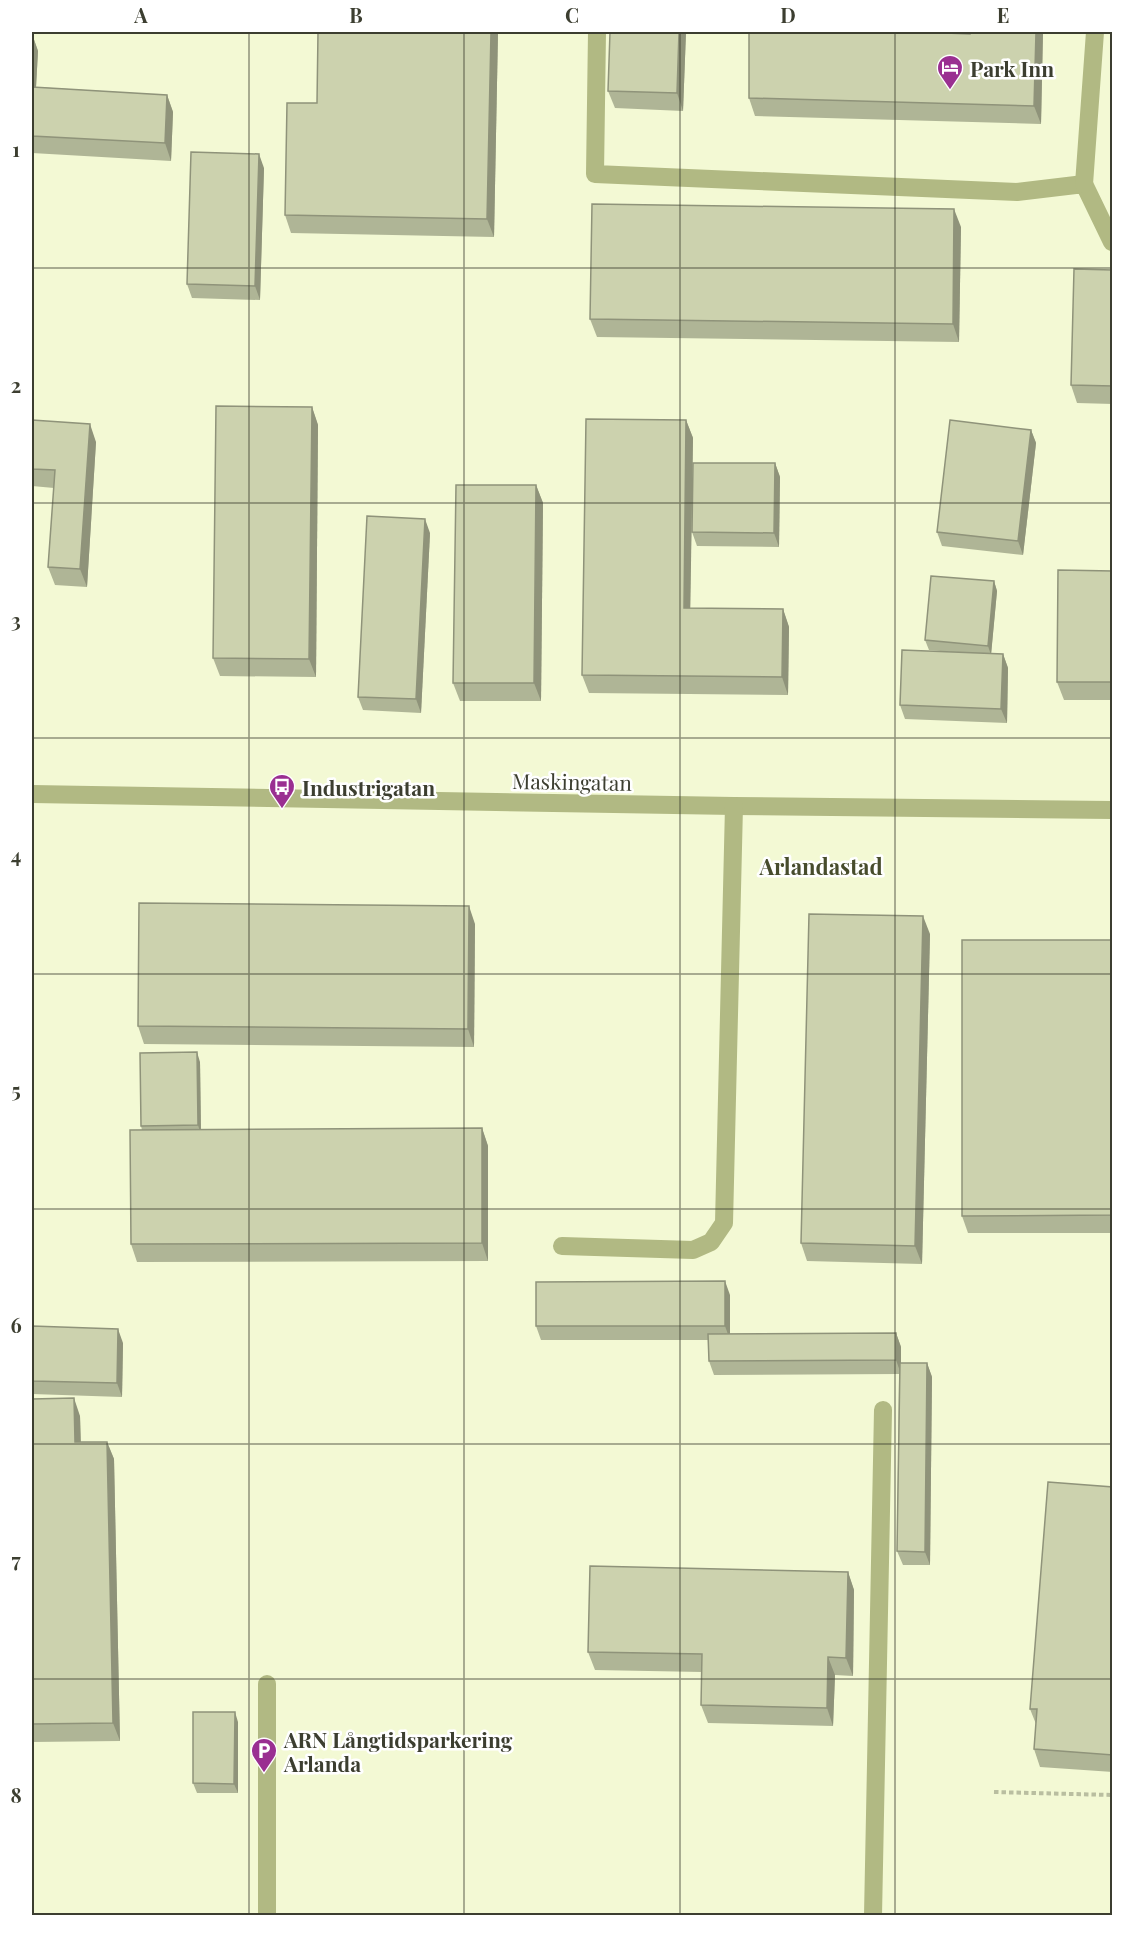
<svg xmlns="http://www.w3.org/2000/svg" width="1144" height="1947" viewBox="0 0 1144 1947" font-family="'Playfair Display',serif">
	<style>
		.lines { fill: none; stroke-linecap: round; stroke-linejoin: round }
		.path { stroke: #b9bea0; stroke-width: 4; stroke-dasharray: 4.5 3; stroke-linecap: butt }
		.minor { stroke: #b1b983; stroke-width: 18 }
		.wall { fill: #afb596 }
		.shaded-wall { fill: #8f937a }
		.building { fill: #ccd2ae; stroke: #8f937a; stroke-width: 1.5 }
		.grid { fill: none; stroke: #3c3e30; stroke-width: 1.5; stroke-opacity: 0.55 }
		.labels { text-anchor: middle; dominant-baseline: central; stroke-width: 5; stroke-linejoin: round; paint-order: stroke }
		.poi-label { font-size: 21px; font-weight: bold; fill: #3c3e30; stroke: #fff; text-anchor: start }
		.street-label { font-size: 21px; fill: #3c3e30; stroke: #fff }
		.neighbourhood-label { font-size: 22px; font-weight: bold; fill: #474c2c; stroke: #fff }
		.neatline { fill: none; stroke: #3c3e30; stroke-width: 2 }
		.grid-label { font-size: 20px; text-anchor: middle; font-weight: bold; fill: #3c3e30 }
	</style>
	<rect width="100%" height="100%" fill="#f3f9d4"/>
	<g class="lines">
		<!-- path -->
		<polyline class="path" points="994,1792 1112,1795"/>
		<!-- minor -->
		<g class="minor">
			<polyline points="597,32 595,174 1017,192 1084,184 1112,242"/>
			<polyline points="1084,184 1095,32"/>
			<polyline points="32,794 734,806 1112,810"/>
			<polyline points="562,1246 693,1250 711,1242 724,1223 734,806"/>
			<polyline points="267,1684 267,1916"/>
			<polyline points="873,1916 883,1410"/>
		</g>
	</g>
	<!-- wall -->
	<g class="wall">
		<polygon points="498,32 494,237 291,233 285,215 317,103"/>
		<polygon points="686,32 683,111 615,108 608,91"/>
		<polygon points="970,32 1043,32 1041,124 755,116 749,98 970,34"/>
		<polygon points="32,34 38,51 36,87 167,95 173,112 171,161 32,153"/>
		<polygon points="264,168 260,300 192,298 187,284"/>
		<polygon points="961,227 959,342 597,337 590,319"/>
		<polygon points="1113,270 1113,404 1077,403 1071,385"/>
		<polygon points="312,407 318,425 316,677 220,676 213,658"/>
		<polygon points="32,420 96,442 87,587 55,585 48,567 54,488 32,486"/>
		<polygon points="686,420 693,438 690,608 783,609 789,627 788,695 589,693 582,675"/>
		<polygon points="1031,430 1036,443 1023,555 942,546 937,532"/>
		<polygon points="775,463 780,477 779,547 697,546 692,532"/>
		<polygon points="536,485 543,503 541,701 460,701 453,683"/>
		<polygon points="430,533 421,713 363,710 358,697"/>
		<polygon points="1113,571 1113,700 1064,700 1057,682"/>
		<polygon points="994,581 997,591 991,654 1003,654 1008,668 1007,723 905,719 900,705 963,653 929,650 925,640"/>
		<polygon points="475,924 474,1047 144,1044 138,1026"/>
		<polygon points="930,934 922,1264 807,1261 801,1243"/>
		<polygon points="1113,940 1113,1233 968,1233 962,1216"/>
		<polygon points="200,1062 201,1130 482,1128 488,1146 488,1261 137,1262 131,1244 142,1130 141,1126"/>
		<polygon points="730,1295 730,1334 896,1333 901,1347 901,1363 927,1363 932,1377 930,1565 903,1565 897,1551 899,1374 714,1375 709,1361 708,1340 541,1340 536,1326"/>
		<polygon points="32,1326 123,1343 122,1397 32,1394"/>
		<polygon points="32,1399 80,1416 81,1442 107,1442 114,1459 120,1741 32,1742"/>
		<polygon points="1113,1487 1113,1772 1040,1767 1034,1749 1036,1724 1030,1709"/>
		<polygon points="848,1572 854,1590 853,1676 835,1675 833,1726 708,1723 701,1705 702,1672 595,1670 588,1652"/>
		<polygon points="238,1722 238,1793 197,1793 193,1783"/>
	</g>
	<!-- shaded-wall -->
	<g class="shaded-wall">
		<polygon points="491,32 498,32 494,237 487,219"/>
		<polygon points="679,32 686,32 683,111 677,93"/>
		<polygon points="1036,32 1043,32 1041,124 1034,106"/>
		<polygon points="32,34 38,51 35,105 32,95"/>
		<polygon points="167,95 173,112 171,161 165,143"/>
		<polygon points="259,154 264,168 260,300 255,286"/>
		<polygon points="954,209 961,227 959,342 953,324"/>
		<polygon points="312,407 318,425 316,677 309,659"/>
		<polygon points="686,420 693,438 690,626 684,608"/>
		<polygon points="90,424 96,442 87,587 80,569"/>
		<polygon points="1031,430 1036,443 1023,555 1018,541"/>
		<polygon points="775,463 780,477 779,547 774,533"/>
		<polygon points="536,485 543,503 541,701 534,683"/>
		<polygon points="425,519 430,533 421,713 416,699"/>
		<polygon points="994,581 997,591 991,655 988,646"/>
		<polygon points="783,609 789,627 788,695 782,677"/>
		<polygon points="1003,654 1008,668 1007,723 1001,709"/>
		<polygon points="469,906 475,924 474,1047 468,1029"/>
		<polygon points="923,916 930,934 922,1264 915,1246"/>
		<polygon points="197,1052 200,1062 201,1135 198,1125"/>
		<polygon points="482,1128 488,1146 488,1261 482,1243"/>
		<polygon points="725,1281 730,1295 730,1340 725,1326"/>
		<polygon points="118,1329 123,1343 122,1397 117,1383"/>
		<polygon points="896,1333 901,1347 901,1374 896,1360"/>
		<polygon points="927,1363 932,1377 930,1565 925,1552"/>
		<polygon points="74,1398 80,1416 81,1460 75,1442"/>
		<polygon points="107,1442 114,1459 120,1741 113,1723"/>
		<polygon points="848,1572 854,1590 853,1676 846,1658"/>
		<polygon points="828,1657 835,1675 833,1726 827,1708"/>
		<polygon points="235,1712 238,1722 238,1793 234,1784"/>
	</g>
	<!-- building -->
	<g class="building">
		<polygon points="318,32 491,32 487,219 285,215 287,103 317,103"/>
		<polygon points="610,32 679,32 677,93 608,91"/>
		<polygon points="749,32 919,32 970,34 970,32 1036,32 1034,106 749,98"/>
		<polygon points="32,87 167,95 165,143 32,136"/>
		<polygon points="191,152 259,154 255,286 187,284"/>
		<polygon points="592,204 954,209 953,324 590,319"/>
		<polygon points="1074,269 1113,270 1113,386 1071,385"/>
		<polygon points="216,406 312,407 309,659 213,658"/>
		<polygon points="586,419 686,420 684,608 783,609 782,677 582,675"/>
		<polygon points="32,420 90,424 80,569 48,567 55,470 32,469"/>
		<polygon points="950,420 1031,430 1018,541 937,532"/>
		<polygon points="693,463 775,463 774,533 692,532"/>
		<polygon points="456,485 536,485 534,683 453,683"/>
		<polygon points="367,516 425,519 416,699 358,697"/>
		<polygon points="1058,570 1113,571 1113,682 1057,682"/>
		<polygon points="931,576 994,581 988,646 925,640"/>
		<polygon points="902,650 1003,654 1001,709 900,705"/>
		<polygon points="139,903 469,906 468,1029 138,1026"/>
		<polygon points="809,914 923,916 915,1246 801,1243"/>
		<polygon points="962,940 1113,940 1113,1215 962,1216"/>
		<polygon points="197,1052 198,1125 141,1126 140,1053"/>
		<polygon points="482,1128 482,1243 131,1244 130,1130"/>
		<polygon points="725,1281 725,1326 536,1326 536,1282"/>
		<polygon points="32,1326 118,1329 117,1383 32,1381"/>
		<polygon points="896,1333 896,1360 709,1361 708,1334"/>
		<polygon points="900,1363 927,1363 925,1552 897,1551"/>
		<polygon points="74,1398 75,1442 107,1442 113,1723 32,1724 32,1399"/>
		<polygon points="1048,1482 1113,1487 1113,1755 1034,1749 1037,1709 1030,1709"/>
		<polygon points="590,1566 848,1572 846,1658 828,1657 827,1708 701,1705 702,1654 588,1652"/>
		<polygon points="193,1712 235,1712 234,1784 193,1783"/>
	</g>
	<!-- grid -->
	<path class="grid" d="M 249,32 L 249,1916M 464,32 L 464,1916M 680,32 L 680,1916M 895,32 L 895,1916M 32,268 L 1112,268M 32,503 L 1112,503M 32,738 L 1112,738M 32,974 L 1112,974M 32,1209 L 1112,1209M 32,1444 L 1112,1444M 32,1679 L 1112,1679"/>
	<!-- icons -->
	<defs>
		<symbol id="hotel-pin" viewBox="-11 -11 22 30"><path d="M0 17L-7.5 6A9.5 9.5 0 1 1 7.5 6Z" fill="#9a2f91" stroke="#fff"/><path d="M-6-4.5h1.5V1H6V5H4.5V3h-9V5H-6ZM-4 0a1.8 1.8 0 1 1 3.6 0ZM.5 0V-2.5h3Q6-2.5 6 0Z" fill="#fff"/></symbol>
		<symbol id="bus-pin" viewBox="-11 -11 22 30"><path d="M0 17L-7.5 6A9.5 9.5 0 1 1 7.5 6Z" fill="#9a2f91" stroke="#fff"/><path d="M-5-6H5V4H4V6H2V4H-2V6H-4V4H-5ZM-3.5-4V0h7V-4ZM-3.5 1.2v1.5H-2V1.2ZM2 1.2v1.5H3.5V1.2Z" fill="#fff"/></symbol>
		<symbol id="parking-pin" viewBox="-11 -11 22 30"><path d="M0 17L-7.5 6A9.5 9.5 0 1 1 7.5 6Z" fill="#9a2f91" stroke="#fff"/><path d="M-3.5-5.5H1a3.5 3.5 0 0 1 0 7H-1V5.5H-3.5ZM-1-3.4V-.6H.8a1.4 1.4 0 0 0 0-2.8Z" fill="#fff"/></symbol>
	</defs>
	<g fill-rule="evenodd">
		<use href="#hotel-pin" x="935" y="53" width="30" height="40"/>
		<use href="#bus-pin" x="267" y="772" width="30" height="40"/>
		<use href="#parking-pin" x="249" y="1736" width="30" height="40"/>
	</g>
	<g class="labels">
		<!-- poi labels -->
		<g class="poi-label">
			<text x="970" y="68">Park Inn</text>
			<text x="302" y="787">Industrigatan</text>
			<text x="284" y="1739">ARN Långtidsparkering<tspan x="284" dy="24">Arlanda</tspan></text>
		</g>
		<!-- street labels -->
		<g class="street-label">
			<text transform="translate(572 781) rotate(1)">Maskingatan</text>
		</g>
		<!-- neighbourhood labels -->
		<g class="neighbourhood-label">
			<text x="821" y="866">Arlandastad</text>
		</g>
	</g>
	<!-- border -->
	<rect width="1144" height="1947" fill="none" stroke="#ffffff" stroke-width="66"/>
	<rect x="33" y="33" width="1078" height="1881" class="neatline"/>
	<g class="grid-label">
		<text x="141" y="23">A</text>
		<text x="356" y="23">B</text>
		<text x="572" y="23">C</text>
		<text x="788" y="23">D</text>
		<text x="1003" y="23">E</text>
		<text x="16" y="157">1</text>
		<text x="16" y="393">2</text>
		<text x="16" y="628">3</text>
		<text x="16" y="863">4</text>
		<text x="16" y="1098">5</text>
		<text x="16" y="1333">6</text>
		<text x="16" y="1568">7</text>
		<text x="16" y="1803">8</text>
	</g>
</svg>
